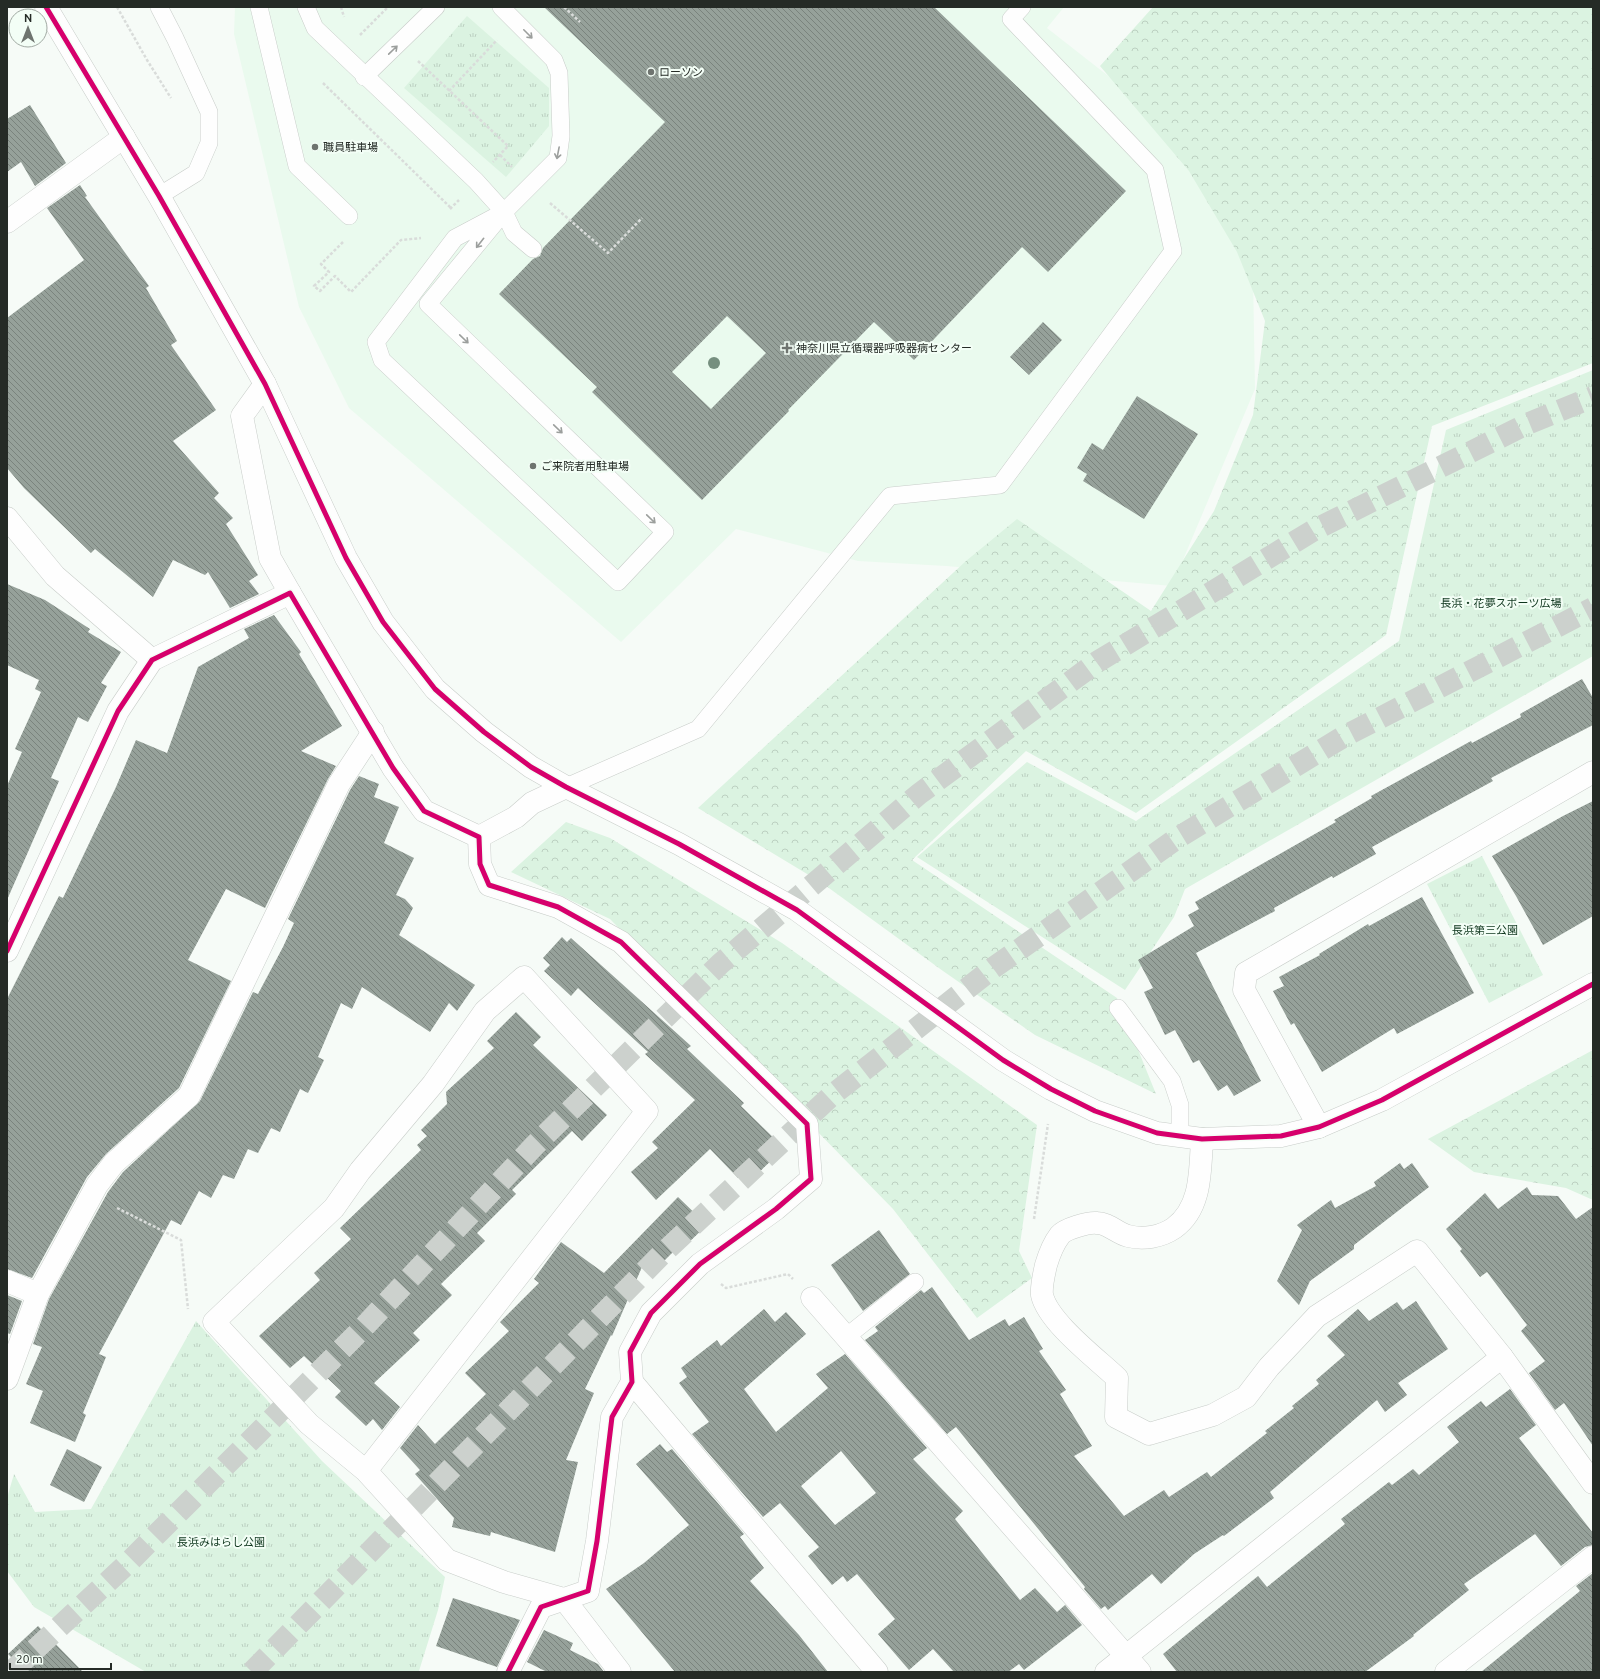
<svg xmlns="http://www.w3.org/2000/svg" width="1600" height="1679" viewBox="0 0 1600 1679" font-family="Ubuntu,'Noto Sans JP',sans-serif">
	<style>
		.built { fill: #eafaee }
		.grass { fill: url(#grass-tufts) }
		.forest { fill: url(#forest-crowns) }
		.building { fill: url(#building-back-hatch); fill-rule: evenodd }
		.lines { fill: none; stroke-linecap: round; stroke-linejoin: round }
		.motorway-tunnel { stroke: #ccd1cd; stroke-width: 22; stroke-dasharray: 22 11; stroke-linecap: butt }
		.service-casing { stroke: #c8cdc9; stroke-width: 18 }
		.minor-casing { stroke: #c8cdc9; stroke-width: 23 }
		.tertiary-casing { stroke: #c8cdc9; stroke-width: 23 }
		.path { stroke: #d9dcda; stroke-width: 2.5; stroke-dasharray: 3 2; stroke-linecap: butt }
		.service { stroke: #fefefe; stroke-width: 17 }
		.minor { stroke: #fefefe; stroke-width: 22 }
		.tertiary { stroke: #fefefe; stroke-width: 22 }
		.cycleway-casing { stroke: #f3fef6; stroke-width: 8 }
		.cycleway { stroke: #d6006c; stroke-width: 5 }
		.tree { fill: #768f7f }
		.oneway { stroke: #9c9f9d }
		.poi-dot { fill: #6e746f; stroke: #f3fef6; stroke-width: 1.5 }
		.labels { text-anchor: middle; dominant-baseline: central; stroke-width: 4; stroke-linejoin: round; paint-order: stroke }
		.poi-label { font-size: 11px; fill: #252b26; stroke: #f3fef6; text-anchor: start }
		.park-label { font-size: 11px; fill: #0e361d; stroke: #f3fef6 }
	</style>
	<defs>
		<pattern id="grass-tufts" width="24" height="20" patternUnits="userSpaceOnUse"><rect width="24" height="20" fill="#dbf3e1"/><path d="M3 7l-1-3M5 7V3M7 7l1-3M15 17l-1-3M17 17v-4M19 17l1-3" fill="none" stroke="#bcd0c1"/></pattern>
		<pattern id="forest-crowns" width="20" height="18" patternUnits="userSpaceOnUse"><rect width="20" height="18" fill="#dbf3e1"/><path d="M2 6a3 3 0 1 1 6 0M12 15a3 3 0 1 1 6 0" fill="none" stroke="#bcd0c1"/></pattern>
		<pattern id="building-back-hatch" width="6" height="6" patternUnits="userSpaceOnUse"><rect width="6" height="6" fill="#96a19a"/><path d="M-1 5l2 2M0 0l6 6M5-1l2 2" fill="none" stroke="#7a837d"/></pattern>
	</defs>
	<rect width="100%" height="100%" fill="#f6fbf7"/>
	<!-- built -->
	<polygon class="built" points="235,7 1064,7 1047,28 1190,140 1253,276 1255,389 1172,586 946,566 858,561 736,529 621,642 349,408 299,307 234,34"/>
	<!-- grass -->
	<g class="grass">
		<polygon points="467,16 549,88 549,126 506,177 404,88"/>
		<polygon points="1593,370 1593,656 1185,889 1174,917 1125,990 917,857 1027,762 1136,821 1399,641 1446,430"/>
		<polygon points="1482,856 1543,975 1489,1003 1427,884"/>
		<polygon points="196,1321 322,1461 445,1577 438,1610 419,1671 421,1672 146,1672 34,1607 7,1571 7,1498 14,1474 35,1512 91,1509"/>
	</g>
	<!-- forest -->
	<g class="forest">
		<polygon points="1153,7 1593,7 1593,363 1432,426 1386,635 1136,813 1026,751 912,860 1117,998 1156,1094 1035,1035 943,971 822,883 698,808 966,561 1017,519 1151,611 1214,511 1253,415 1265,321 1237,252 1189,171 1100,66"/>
		<polygon points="566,822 610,838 782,943 1037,1125 1019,1251 1032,1278 977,1318 893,1209 610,919 511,872"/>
		<polygon points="1593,1050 1593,1200 1566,1188 1474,1172 1428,1139"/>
	</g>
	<!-- building -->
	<g class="building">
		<path d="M 544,7 L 934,7 L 1126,191 L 1048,272 L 1022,247 L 914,360 L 874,322 L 788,410 L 789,411 L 702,500 L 592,392 L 597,387 L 499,294 L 533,259 L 540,256 L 543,248 L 665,122 ZM 727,316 L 766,353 L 711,409 L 672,372 Z"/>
		<polygon points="30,105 66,163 35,186 21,162 7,172 7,119"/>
		<polygon points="80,185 87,196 85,197 149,286 146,288 177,341 171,345 216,410 173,441 219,493 214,498 233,518 226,524 258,575 249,581 259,594 230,608 208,572 205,575 173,560 153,597 95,549 91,553 24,488 7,468 7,318 84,260 47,208"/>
		<polygon points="1043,322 1062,340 1029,375 1010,357"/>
		<polygon points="1137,396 1198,434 1144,519 1083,481 1087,474 1077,468 1092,443 1103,450"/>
		<polygon points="7,584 45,600 90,629 88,632 121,652 101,683 107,686 88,722 78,717 51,778 59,781 7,900 7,786 22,752 15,749 41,692 35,689 39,680 7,665"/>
		<polygon points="274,615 301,652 299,654 342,726 301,751 336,766 328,779 265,908 226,889 188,960 231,981 179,1088 106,1154 87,1177 32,1278 7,1269 7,999 59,896 63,898 116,787 136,740 167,753 198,667 249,638 244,629"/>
		<polygon points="1582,679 1593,698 1593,725 1491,778 1493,781 1372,847 1376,854 1333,878 1332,876 1274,908 1275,911 1196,953 1261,1081 1234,1096 1227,1085 1218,1091 1199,1060 1193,1063 1175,1030 1165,1035 1144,992 1153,988 1138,960 1194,926 1188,915 1199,909 1195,902 1336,822 1334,820 1372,798 1371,796 1471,741 1472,743 1521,717 1520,714"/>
		<polygon points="359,776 379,784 374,797 399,807 384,843 414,858 396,895 405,899 413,908 399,935 475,985 457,1011 449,1003 430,1032 362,987 352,1009 341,1003 318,1057 324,1060 308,1093 300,1089 280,1132 271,1128 258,1153 248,1149 234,1179 223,1175 211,1198 199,1191 181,1225 171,1220 99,1354 106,1357 83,1413 86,1415 75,1442 30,1423 43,1391 26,1384 42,1347 33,1344 49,1299 108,1192 123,1172 200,1101 253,992 258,994 283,947 294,923 288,919 350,790"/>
		<polygon points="1593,801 1593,916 1543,945 1516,896 1492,856 1563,816"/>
		<polygon points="1422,897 1474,993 1397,1034 1394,1028 1322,1072 1294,1023 1291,1025 1273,991 1284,986 1279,977 1320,955 1319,954 1368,924 1369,926"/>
		<polygon points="562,937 567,942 571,938 691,1046 687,1049 744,1103 741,1106 782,1146 773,1155 775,1157 755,1176 747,1169 738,1178 710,1149 656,1200 631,1172 658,1148 652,1142 695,1100 645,1054 648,1052 578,988 571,996 544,971 550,965 543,958"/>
		<polygon points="516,1012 541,1037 533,1045 607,1115 582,1141 572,1131 512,1190 516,1194 477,1233 485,1241 441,1284 452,1295 413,1333 420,1340 374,1383 400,1407 382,1430 373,1419 366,1426 335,1397 341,1391 304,1356 290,1368 259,1336 320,1280 314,1273 351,1239 340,1228 421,1150 417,1145 427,1136 421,1130 447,1104 446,1092 494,1048 487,1041"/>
		<polygon points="1400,1163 1404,1169 1412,1163 1429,1187 1354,1245 1354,1249 1310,1281 1299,1305 1277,1281 1302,1230 1297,1225 1331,1200 1335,1208 1376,1186 1374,1182"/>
		<polygon points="1527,1187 1532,1195 1558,1196 1576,1219 1593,1207 1593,1446 1564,1403 1555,1410 1529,1373 1545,1361 1521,1331 1527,1325 1487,1272 1480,1277 1460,1251 1462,1249 1446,1229 1485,1193 1498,1209"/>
		<polygon points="678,1197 707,1225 686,1245 683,1242 650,1275 642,1267 612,1336 611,1335 585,1389 594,1393 566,1460 578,1462 555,1552 491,1532 490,1536 452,1527 454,1518 415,1474 420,1470 400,1448 418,1425 435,1444 486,1394 465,1373 509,1331 500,1322 539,1283 534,1279 561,1242 604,1273"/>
		<polygon points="879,1230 910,1274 863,1311 831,1265"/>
		<polygon points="932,1287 969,1340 1005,1319 1009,1326 1024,1317 1043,1349 1039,1351 1066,1390 1060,1394 1092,1446 1074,1456 1124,1516 1164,1490 1169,1497 1207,1472 1211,1477 1267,1433 1265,1431 1294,1408 1292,1406 1319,1384 1316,1380 1345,1355 1327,1336 1358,1309 1369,1321 1397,1302 1403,1310 1416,1301 1448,1349 1398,1383 1407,1395 1385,1412 1377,1400 1270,1492 1274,1498 1224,1536 1223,1535 1194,1554 1161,1584 1152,1574 1108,1610 1105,1606 1101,1609 1084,1589 1085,1587 956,1427 947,1434 865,1340 878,1331 875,1327 921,1290 924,1293"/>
		<polygon points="7,1295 22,1301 10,1334 7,1333"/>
		<path d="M 764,1309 L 775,1322 L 786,1312 L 806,1334 L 744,1389 L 776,1432 L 828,1388 L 816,1374 L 845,1354 L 927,1448 L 913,1459 L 963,1511 L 955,1519 L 1020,1600 L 1035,1588 L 1057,1612 L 1065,1605 L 1082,1625 L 1024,1670 L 1019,1664 L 1008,1672 L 954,1672 L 933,1649 L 909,1670 L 878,1634 L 895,1619 L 857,1574 L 847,1582 L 843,1576 L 832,1585 L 808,1556 L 819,1547 L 780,1503 L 763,1517 L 692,1434 L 709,1422 L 679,1383 L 687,1377 L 681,1368 L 717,1340 L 721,1346 ZM 841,1451 L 876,1493 L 835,1525 L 801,1486 Z"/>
		<polygon points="1510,1389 1536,1425 1519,1438 1593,1533 1593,1545 1585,1547 1561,1566 1535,1534 1464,1584 1469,1590 1413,1635 1414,1636 1365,1672 1177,1672 1163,1654 1258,1576 1267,1587 1345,1524 1341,1519 1389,1482 1392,1485 1413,1469 1419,1475 1459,1442 1447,1427 1481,1401 1486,1407"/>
		<polygon points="660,1444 667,1452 672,1449 744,1534 740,1537 764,1568 750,1581 799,1635 828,1672 675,1672 606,1589 644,1563 689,1525 636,1464"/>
		<polygon points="67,1449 102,1467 84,1502 50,1485"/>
		<polygon points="1593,1573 1593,1672 1481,1672 1580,1591 1576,1586"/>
		<polygon points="453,1598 520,1620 497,1667 436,1646"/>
		<polygon points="38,1626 83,1672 26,1672 8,1654"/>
		<polygon points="544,1630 573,1643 570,1650 598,1664 604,1672 547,1672 527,1662"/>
	</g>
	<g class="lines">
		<!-- motorway-tunnel -->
		<g class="motorway-tunnel">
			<polyline points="11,1672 128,1563 361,1330 535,1145 720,964 919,794 1097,662 1314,530 1527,424 1593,397"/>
			<polyline points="252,1672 662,1254 831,1096 993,968 1179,837 1343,737 1593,608"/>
		</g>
		<defs>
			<g id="service">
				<polyline points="259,7 297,166 349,216"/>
				<polyline points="306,7 315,28 476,181 504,212 514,233 533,249"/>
				<polyline points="501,7 554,60 559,73 561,136 558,158 504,212 428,304 665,532 618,582 382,360 376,342 455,238 504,212"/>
				<polyline points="364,77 436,7"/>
				<polyline points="159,196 196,173 209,143 209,112 175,38 159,7"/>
				<polyline points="566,787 698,729 890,496 1000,485 1173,251 1155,170 1011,19 1022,7"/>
				<polyline points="1118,1008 1172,1081 1180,1105 1180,1136"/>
				<polyline points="846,1337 915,1282"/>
			</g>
			<g id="minor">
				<polyline points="7,222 124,137"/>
				<polyline points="265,384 242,416 270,558 290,593"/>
				<polyline points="7,518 55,576 152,660"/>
				<polyline points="479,837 516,817 532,803 566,787"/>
				<polyline points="7,951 118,711 152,660 290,593 393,768 424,811 479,837 480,864 489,885 558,907 621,942 807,1124 811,1179 776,1209 700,1264 651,1313 630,1352 632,1382 612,1417 597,1541 588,1591 541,1607 508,1672"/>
				<polyline points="1319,1127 1244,990 1246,973 1593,772"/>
				<path d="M 1202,1139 C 1200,1170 1202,1208 1174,1228 C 1161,1237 1143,1240 1128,1236 C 1117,1233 1108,1223 1097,1223 C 1088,1222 1065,1229 1060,1235 C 1053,1244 1049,1255 1046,1265 C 1044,1274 1041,1286 1042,1295 C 1048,1322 1097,1359 1117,1378 L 1116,1417 L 1149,1434 L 1213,1415 L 1246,1397 L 1269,1367 L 1317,1316 L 1417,1251 L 1502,1357 L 1593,1483"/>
				<polyline points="7,1281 38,1294"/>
				<polyline points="812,1298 1140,1672"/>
				<polyline points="7,1379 38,1294 97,1185 114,1163 189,1096 339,784 373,732"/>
				<polyline points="632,1382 877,1672"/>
				<polyline points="366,1471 647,1111 524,977 485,1011 433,1084 360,1171 334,1208 214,1322 309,1424 366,1471 447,1560 504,1582 564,1599 620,1672"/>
				<polyline points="1106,1672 1502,1357"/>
				<polyline points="1446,1672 1593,1557"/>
			</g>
			<polyline id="tertiary" points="46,7 159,196 265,384 346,558 383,622 435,689 484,732 531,767 566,787 679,844 797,910 1003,1060 1051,1089 1095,1111 1157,1133 1202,1139 1281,1136 1319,1127 1382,1100 1593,984"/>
		</defs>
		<!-- service casing -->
		<use href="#service" class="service-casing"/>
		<!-- minor casing -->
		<use href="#minor" class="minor-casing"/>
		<!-- tertiary casing -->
		<use href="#tertiary" class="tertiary-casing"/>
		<!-- path -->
		<g class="path">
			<polyline points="117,7 147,60 171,98"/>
			<polyline points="341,7 344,17"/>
			<polyline points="564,7 580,22"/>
			<polyline points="360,35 388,7"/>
			<polyline points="418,61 508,146 493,162"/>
			<polyline points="323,83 451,208"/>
			<polyline points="449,91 497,40"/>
			<polyline points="500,155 512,167"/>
			<polyline points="550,203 608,253 642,218"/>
			<polyline points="450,209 459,200"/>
			<polyline points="343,242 321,264 329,272 314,286 320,291 335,276 351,292 401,240 421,238"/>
			<polyline points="117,1208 181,1240 188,1309"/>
			<polyline points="1034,1219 1048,1124"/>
			<polyline points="721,1284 726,1288 788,1274 793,1279"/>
		</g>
		<!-- service -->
		<use href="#service" class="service"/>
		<!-- minor -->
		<use href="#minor" class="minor"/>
		<!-- tertiary -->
		<use href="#tertiary" class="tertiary"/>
		<defs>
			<g id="cycleway">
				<polyline points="46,7 159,196 265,384 346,558 383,622 435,689 484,732 531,767 566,787 679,844 797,910 1003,1060 1051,1089 1095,1111 1157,1133 1202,1139 1281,1136 1319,1127 1382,1100 1593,984"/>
				<polyline points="7,951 118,711 152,660 290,593 393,768 424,811 479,837 480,864 489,885 558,907 621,942 807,1124 811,1179 776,1209 700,1264 651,1313 630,1352 632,1382 612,1417 597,1541 588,1591 541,1607 508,1672"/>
			</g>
		</defs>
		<!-- cycleway casing -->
		<use href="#cycleway" class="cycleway-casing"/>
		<!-- cycleway -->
		<use href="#cycleway" class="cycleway"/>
	</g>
	<!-- trees -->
	<circle class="tree" cx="714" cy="363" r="6"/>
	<!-- one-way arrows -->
	<defs><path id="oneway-shaft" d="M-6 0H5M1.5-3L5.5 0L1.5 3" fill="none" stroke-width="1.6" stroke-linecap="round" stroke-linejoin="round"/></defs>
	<g class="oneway">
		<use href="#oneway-shaft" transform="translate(528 34) rotate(45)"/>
		<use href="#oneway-shaft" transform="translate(393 50) rotate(-44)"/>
		<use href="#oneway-shaft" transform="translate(558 153) rotate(101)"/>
		<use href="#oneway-shaft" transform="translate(480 243) rotate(128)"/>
		<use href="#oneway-shaft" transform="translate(464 339) rotate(44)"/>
		<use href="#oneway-shaft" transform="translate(558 429) rotate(44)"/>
		<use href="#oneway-shaft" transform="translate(651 519) rotate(44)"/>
	</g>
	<!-- markers -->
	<g class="poi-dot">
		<circle cx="651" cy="72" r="4"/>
		<circle cx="315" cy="147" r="4"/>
		<path d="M785 342h4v4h4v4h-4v4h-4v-4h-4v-4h4z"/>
		<circle cx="533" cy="466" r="4"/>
	</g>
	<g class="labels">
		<!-- poi labels -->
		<g class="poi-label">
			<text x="659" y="72">ローソン</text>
			<text x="323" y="147">職員駐車場</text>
			<text x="796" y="348">神奈川県立循環器呼吸器病センター</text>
			<text x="541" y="466">ご来院者用駐車場</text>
		</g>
		<!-- park labels -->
		<g class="park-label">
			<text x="1501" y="603">長浜・花夢スポーツ広場</text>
			<text x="1485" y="930">長浜第三公園</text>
			<text x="221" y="1542">長浜みはらし公園</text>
		</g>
	</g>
	<!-- border -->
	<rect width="1600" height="1679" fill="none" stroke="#252b26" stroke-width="16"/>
	<!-- north arrow -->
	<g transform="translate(28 28)"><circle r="19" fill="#f3fef6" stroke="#a1aaa3"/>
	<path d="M0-3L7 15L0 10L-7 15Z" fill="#6e746f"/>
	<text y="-6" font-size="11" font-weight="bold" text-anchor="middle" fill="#252b26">N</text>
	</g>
	<!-- scale -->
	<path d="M10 1663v6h101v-6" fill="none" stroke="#252b26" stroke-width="2"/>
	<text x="16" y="1663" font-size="12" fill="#252b26" stroke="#f3fef6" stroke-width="3" paint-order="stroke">20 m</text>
</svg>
